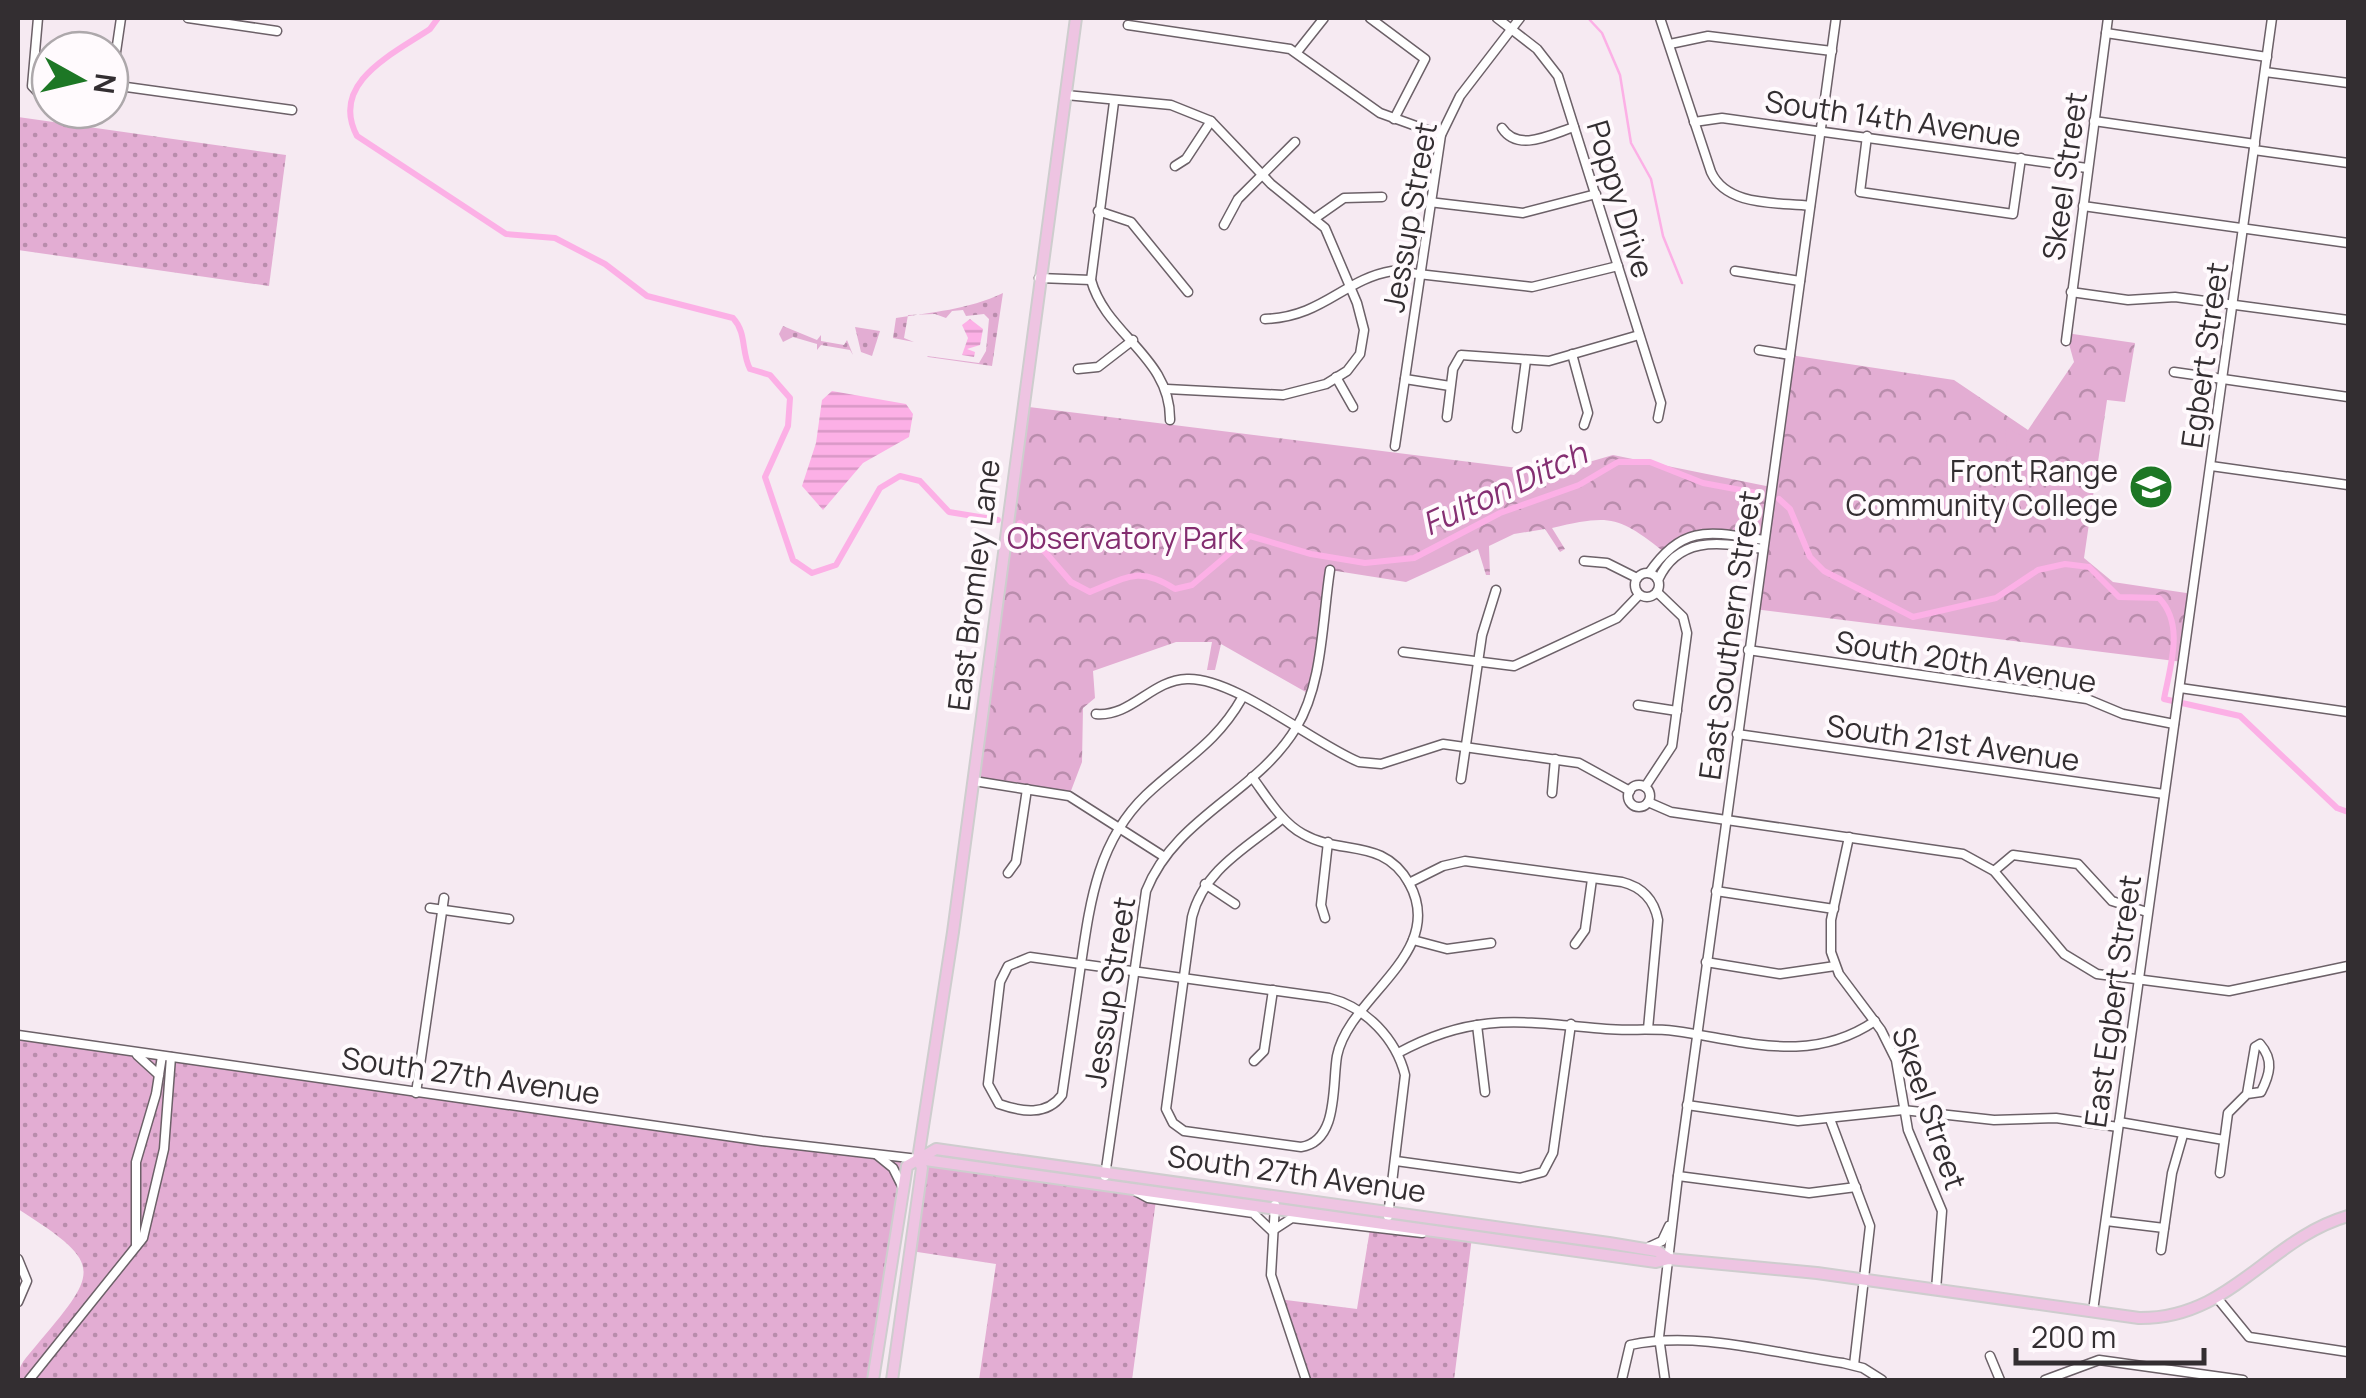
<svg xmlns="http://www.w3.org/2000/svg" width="2366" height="1398" viewBox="0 0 2366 1398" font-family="Manrope,sans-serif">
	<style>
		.grass { fill: url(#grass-dots) }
		.forest { fill: url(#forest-crowns) }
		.pitch { fill: #e3add3 }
		.water { fill: url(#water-rules) }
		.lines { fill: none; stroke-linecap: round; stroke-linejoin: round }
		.stream { stroke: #fcb0e6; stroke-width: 2.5 }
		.canal { stroke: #fcb0e6; stroke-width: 6 }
		.minor-casing { stroke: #6c6168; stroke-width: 11 }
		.major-casing { stroke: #cecdce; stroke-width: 14 }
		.minor { stroke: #fff; stroke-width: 8 }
		.major { stroke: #eec4e2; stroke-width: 10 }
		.labels { text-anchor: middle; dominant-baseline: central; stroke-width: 8; stroke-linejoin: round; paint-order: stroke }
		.street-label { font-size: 30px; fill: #332e31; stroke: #fffafd }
		.poi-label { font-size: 30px; fill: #332e31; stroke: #fffafd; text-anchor: end }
		.park-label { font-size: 30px; fill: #832d6f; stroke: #fffafd }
		.water-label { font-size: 32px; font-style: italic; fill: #852f72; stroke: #fffafd }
	</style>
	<defs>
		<pattern id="grass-dots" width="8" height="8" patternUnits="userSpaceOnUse" patternTransform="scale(2.5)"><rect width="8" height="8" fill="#e3add3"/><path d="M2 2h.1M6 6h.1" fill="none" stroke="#b98dac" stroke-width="1.8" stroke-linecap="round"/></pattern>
		<pattern id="forest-crowns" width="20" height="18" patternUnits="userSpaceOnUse" patternTransform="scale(2.5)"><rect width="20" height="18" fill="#e3add3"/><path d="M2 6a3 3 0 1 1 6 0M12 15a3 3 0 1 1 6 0" fill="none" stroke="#b98dac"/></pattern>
		<pattern id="water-rules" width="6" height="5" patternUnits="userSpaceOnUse" patternTransform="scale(2.5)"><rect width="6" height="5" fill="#fcb0e6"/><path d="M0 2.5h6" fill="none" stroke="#d898c6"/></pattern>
	</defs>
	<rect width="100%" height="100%" fill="#f6eaf2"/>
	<!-- grass -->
	<g class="grass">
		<polygon points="18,117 286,155 269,286 18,250"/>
		<path d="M 1003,293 L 992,366 L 928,357 L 927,356 L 979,363 L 986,351 L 989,319 L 984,314 L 966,316 L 963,310 L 952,311 L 946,318 L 935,314 L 908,315 L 904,338 L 914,342 L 893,338 L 896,318 C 931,312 968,310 1003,293 Z"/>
		<polygon points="783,326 817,340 821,335 821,341 844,345 847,340 853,355 850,350 821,345 817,350 817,344 793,337 783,342 779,334"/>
		<polygon points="855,327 880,331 872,356 861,352"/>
		<path d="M 18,1036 C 389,1087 761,1139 1133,1190 L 1156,1200 L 1132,1380 L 979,1380 L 996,1264 L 911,1251 L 922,1168 L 917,1159 L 904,1169 L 873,1380 L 18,1380 C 17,1366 26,1358 35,1347 C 99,1271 106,1265 18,1209 Z"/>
		<polygon points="1370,1229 1472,1237 1454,1380 1306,1380 1278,1299 1357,1309"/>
	</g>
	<!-- forest -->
	<path class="forest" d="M 2066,333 L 2135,343 L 2125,402 L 2107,400 L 2084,558 L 2113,582 L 2193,594 L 2183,662 L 1754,609 L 1764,540 L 1700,534 L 1664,552 C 1617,515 1610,515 1552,528 L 1565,549 L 1560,552 L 1545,529 L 1514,534 L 1489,546 L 1490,575 L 1486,575 L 1478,549 L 1406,582 L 1330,570 L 1311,695 L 1221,644 L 1215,670 L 1207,670 L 1212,642 L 1176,642 L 1093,671 L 1095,698 L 1083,708 L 1082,762 L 1069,796 L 974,781 L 1021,406 L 1574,475 L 1589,462 L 1613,455 L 1771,487 L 1790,355 L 1954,380 L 2028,430 L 2074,362 Z"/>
	<!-- pitch -->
	<polygon class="pitch" points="2005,427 2030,440 2021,457 2007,449"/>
	<!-- water -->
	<g class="water">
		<polygon points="970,319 983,329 980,345 967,349 975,352 974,357 962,355 968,338 962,325"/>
		<polygon points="832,391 906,404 913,414 909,437 863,463 823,510 802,486 816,443 822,400"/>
	</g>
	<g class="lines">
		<!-- stream -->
		<polyline class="stream" points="1588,18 1602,33 1620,75 1631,143 1651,179 1663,236 1682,283"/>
		<!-- canal -->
		<g class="canal">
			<path d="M 438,18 L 430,29 C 393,54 329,83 357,136 L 506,234 L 555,238 L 605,264 L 647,296 L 733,318 C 747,333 741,352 750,369 L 770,375 L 790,398 L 788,426 L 765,477 L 793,560 L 812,573 L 836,565 L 880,488 L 900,476 L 920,481 L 949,512 L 998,520"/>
			<path d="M 1779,499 L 1790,509 L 1810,557 L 1824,571 L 1913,617 L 1996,598 L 2038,570 L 2065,564 L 2089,567 L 2119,597 L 2159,598 C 2185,625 2170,666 2164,699 L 2240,716 L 2337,808 L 2348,812"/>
			<path d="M 1020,523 L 1071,582 L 1090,592 C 1127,577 1139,566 1175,589 L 1192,585 L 1250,536 L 1311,554 L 1365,563 L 1414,558 L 1500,513 L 1579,485 L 1618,462 L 1650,462 L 1703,483 L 1762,494"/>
		</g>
		<defs>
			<g id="minor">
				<polyline points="38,18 32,86 50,105"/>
				<polyline points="188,18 277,31"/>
				<polyline points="1370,18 1425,59 1394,119"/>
				<polyline points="1497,18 1537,49 1558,76 1661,403 1658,418"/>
				<path d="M 1660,18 L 1711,172 C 1727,207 1777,202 1810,206"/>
				<polyline points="1128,25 1290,49 1380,113 1441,135"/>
				<polyline points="2106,33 2267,57"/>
				<polyline points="1670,44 1708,36 1832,51"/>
				<polyline points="1297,52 1324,18"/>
				<polyline points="2265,72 2348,83"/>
				<polyline points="112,85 292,110"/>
				<polyline points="110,93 121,18"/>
				<polyline points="1066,95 1171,105 1211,121 1271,184 1325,228 1357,303 1364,330 1360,354 1347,371 1326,384 1283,395 1167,389"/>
				<path d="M 1114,102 L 1091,280 C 1106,335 1171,357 1170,420"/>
				<polyline points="85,110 88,110"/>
				<polyline points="2094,121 2255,144"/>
				<polyline points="1694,122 1722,118 2087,168"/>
				<path d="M 1502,128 C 1518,153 1552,134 1574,127"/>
				<polyline points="1867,136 1860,192 2013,214 2021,158"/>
				<polyline points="2254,150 2348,163"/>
				<polyline points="1175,166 1186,159 1211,121"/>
				<polyline points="1429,202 1523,213 1596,194"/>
				<polyline points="2083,206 2348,243"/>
				<polyline points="1098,211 1131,222 1188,292"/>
				<polyline points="1314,219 1344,198 1382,197"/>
				<polyline points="1224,225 1238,199 1295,142"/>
				<polyline points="1735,271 1800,281"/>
				<polyline points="1039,278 1091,280"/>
				<polyline points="2071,292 2128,300 2175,297 2348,320"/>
				<path d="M 1265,319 C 1323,317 1344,279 1392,271 L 1532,287 L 1618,266"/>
				<polyline points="2066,341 2108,18"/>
				<polyline points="1759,350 1790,355"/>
				<polyline points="1572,354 1588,413 1584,425"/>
				<polyline points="1078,369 1098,367 1133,340"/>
				<polyline points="2174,372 2348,397"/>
				<polyline points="1336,377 1353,407"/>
				<polyline points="1405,379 1450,386"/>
				<polyline points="1447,417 1453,369 1461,355 1549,361 1639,335"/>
				<polyline points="1517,428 1526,360"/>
				<polyline points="1395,446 1441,135 1460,96 1520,18"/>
				<polyline points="2211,466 2348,485"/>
				<polyline points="1584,561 1607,563 1637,578"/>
				<circle cx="1647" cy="585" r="12"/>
				<path d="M 1649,573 C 1683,523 1711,532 1764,540"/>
				<path d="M 1658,580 C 1679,534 1721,543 1763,549"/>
				<polyline points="1748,650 2087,699 2123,714 2174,724"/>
				<polyline points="1403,652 1514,666 1617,618 1639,595"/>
				<polyline points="2180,688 2348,712"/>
				<path d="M 1242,698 C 1216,744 1183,760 1146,795 C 1098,841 1090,902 1081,964 L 1329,998 C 1366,1007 1396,1039 1405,1075 L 1388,1216"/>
				<polyline points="1638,705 1677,711"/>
				<path d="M 1096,714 C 1132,717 1151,680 1187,679 C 1234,677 1313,743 1359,762 L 1381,764 L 1443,744 L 1579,763 L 1630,791"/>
				<polyline points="1737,734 2164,794"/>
				<path d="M 1252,777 C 1267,797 1281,822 1303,834 C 1341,856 1383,837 1409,883 C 1448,953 1349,996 1337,1056 C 1332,1085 1339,1141 1301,1147 L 1184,1131 L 1173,1123 L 1166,1109 L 1192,917 C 1204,869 1248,847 1283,818"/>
				<polyline points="1461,779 1482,635 1496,590"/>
				<polyline points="974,781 1069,796 1163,856"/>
				<circle cx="1639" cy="796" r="11"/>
				<polyline points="1645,787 1672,746 1687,633 1683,617 1657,592"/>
				<polyline points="1552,793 1555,759"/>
				<polyline points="1648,802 1671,812 1963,854 1994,871 2064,954 2097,974 2229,991 2348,966"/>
				<polyline points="1849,837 1831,920 1831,952 1839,974 1881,1030 1896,1060 1908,1130 1942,1211 1936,1290"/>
				<polyline points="1994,871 2013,855 2078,864 2112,901 2147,912"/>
				<polyline points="1008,873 1016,862 1027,789"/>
				<path d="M 1409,883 L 1443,866 L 1465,861 L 1622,882 C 1642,887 1654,899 1658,920 L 1648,1029"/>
				<polyline points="1205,884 1235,904"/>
				<polyline points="1716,891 1834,909"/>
				<polyline points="430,908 509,919"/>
				<polyline points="1325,918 1321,905 1328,842"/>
				<polyline points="1413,940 1447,949 1491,943"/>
				<polyline points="1575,944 1585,930 1592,879"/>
				<path d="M 1030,957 L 1081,964 L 1062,1095 C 1047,1116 1022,1112 999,1104 L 988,1084 L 1000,982 L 1008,966 Z"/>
				<polyline points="1706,962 1780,974 1835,966"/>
				<polyline points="1477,1025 1485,1092"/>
				<polyline points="18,1035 762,1141 918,1159"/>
				<path d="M 1398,1053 C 1475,1011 1523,1022 1606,1029 C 1629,1031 1652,1028 1675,1031 C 1747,1041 1810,1065 1875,1021"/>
				<polyline points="137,1055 159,1075"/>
				<polyline points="1254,1061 1264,1051 1273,990"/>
				<polyline points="416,1093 444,898"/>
				<polyline points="1687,1105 1798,1121 1903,1110 1994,1120 2056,1118 2118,1127"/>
				<polyline points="1830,1119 1870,1226 1854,1365"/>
				<polyline points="2119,1122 2224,1140"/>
				<polyline points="877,1155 893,1168 902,1186"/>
				<polyline points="1396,1161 1520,1178 1543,1172 1553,1153 1571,1024"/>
				<path d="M 2220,1173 L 2228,1113 L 2247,1094 L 2255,1047 L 2260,1044 C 2274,1060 2270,1074 2261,1092 L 2247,1094"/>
				<path d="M 1105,1176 L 1146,891 C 1176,816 1256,794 1296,728 C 1323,684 1322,621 1330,570"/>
				<polyline points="1678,1176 1809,1193 1856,1187"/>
				<polyline points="1137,1192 1148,1198 1253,1213 1272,1231 1292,1218 1422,1233"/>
				<polyline points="1275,1205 1271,1275 1306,1380"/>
				<polyline points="2106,1221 2164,1228"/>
				<polyline points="136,1246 136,1162 156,1094 162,1056"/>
				<polyline points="1649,1247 1662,1241 1669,1226"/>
				<polyline points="2161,1250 2172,1173 2183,1135"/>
				<polyline points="18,1259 27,1281 18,1302"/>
				<polyline points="2218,1299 2249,1337 2348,1352"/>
				<polyline points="2093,1311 2272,18"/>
				<polyline points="1990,1356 2000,1380"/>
				<path d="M 1622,1379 L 1630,1345 C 1696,1330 1777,1354 1843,1363 L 1863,1368 L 1882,1380"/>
				<polyline points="29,1380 143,1238 164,1149 171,1057"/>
				<polyline points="1665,1380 1659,1337 1678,1176 1836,18"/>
				<polyline points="2045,1380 2099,1360 2243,1380"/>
			</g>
			<g id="major">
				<path d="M 918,1159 L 1656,1262 L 1669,1259 L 1817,1273 L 2139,1318 C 2231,1319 2268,1239 2348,1216"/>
				<polyline points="873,1380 907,1166 936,1149 1609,1243 1657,1251 1669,1259"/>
				<polyline points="892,1380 922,1168 918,1159 953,932 1076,18"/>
			</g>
		</defs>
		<!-- minor casing -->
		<use href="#minor" class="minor-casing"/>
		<!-- major casing -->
		<use href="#major" class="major-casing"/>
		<!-- minor -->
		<use href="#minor" class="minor"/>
		<!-- major -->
		<use href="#major" class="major"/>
	</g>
	<!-- icons -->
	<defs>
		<symbol id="university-disc" viewBox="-11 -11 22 22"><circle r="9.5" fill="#1d7725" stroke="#fffafd"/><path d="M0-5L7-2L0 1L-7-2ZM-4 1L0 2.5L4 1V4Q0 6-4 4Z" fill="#fff"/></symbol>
	</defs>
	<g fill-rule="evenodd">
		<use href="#university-disc" x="2126" y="462" width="50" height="50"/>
	</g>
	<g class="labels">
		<!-- street labels -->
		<g class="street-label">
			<text transform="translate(1893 118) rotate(8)">South 14th Avenue</text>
			<text transform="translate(2064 176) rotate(-82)">Skeel Street</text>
			<text transform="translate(1621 199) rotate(73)">Poppy Drive</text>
			<text transform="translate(1409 217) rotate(-80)">Jessup Street</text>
			<text transform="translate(2204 355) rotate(-82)">Egbert Street</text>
			<text transform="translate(973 585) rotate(-83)">East Bromley Lane</text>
			<text transform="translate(1729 635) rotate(-82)">East Southern Street</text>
			<text transform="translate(1966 661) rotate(9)">South 20th Avenue</text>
			<text transform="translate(1953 742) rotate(8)">South 21st Avenue</text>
			<text transform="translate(1109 992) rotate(-81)">Jessup Street</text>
			<text transform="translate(2112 1001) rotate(-82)">East Egbert Street</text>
			<text transform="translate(471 1075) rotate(8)">South 27th Avenue</text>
			<text transform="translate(1930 1108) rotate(71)">Skeel Street</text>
			<text transform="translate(1297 1173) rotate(8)">South 27th Avenue</text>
		</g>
		<!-- poi labels -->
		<g class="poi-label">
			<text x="2118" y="470">Front Range<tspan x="2118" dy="34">Community College</tspan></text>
		</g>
		<!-- park labels -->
		<g class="park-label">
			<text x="1125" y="537">Observatory Park</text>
		</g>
		<!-- water labels -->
		<g class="water-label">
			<text transform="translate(1504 488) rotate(-25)">Fulton Ditch</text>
		</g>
	</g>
	<!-- border -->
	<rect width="2366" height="1398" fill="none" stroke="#332e31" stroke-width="40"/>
	<!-- north arrow -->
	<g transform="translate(80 80) rotate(98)"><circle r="48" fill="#fffafd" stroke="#ada8ab" stroke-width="2.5"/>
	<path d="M0-8L18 38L0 25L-18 38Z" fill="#1d7725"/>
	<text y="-15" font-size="28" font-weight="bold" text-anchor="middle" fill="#332e31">N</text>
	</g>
	<!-- scale -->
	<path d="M2016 1348v15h188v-15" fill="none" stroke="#332e31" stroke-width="5"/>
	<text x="2031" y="1348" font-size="30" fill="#332e31" stroke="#fffafd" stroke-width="8" paint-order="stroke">200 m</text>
</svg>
